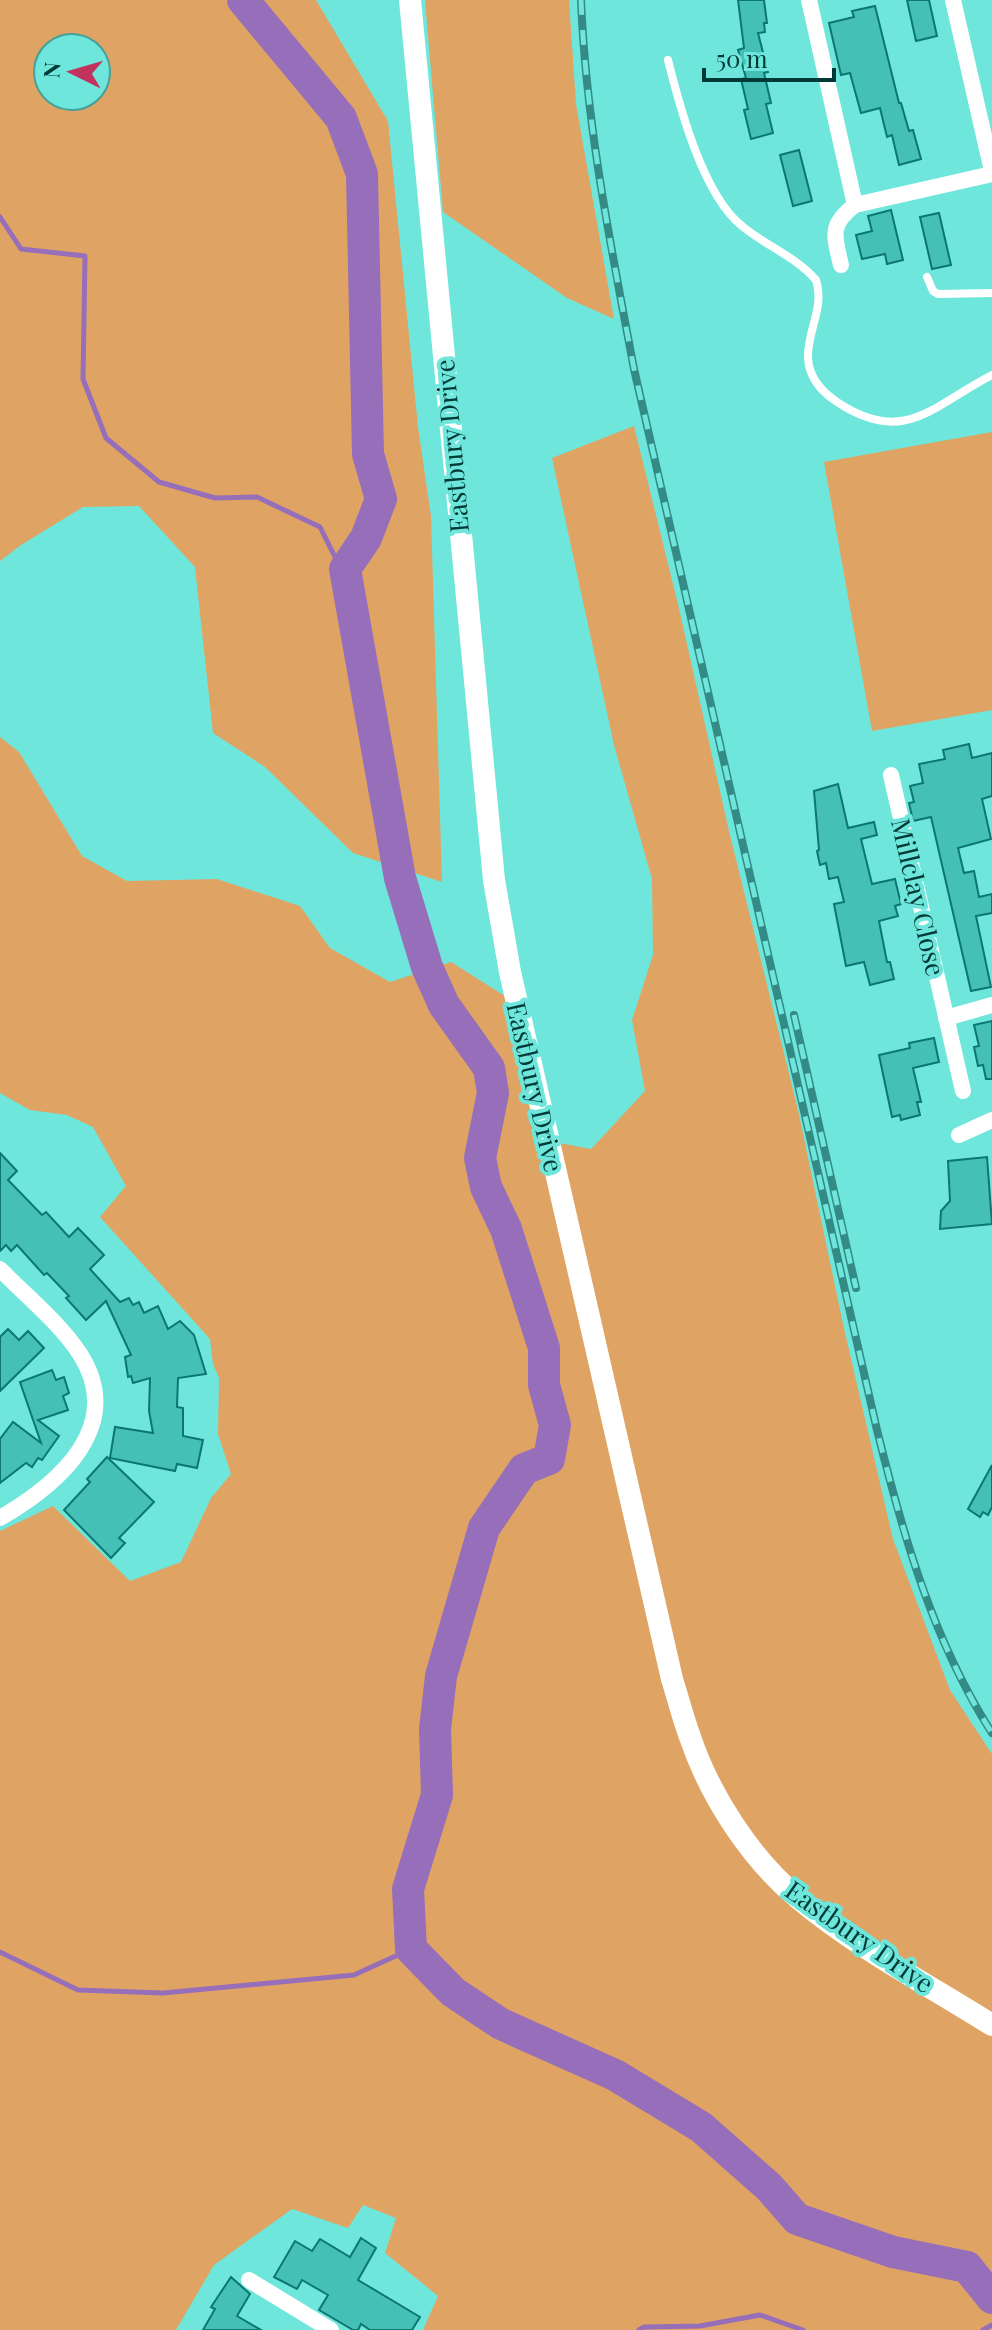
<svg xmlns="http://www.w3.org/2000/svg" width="992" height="2330" viewBox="0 0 992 2330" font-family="'Playfair Display',serif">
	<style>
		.green { fill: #dfa463; fill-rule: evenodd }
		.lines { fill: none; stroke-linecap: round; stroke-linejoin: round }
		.stream { stroke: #976eba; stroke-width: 5 }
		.river { stroke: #976eba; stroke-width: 32 }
		.building { fill: #44c0b7; stroke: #0b7770; stroke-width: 2 }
		.lane { stroke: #fff; stroke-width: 8 }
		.street { stroke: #fff; stroke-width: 16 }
		.secondary { stroke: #fff; stroke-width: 22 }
		.rail-casing { stroke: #348a84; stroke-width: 8 }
		.rail { stroke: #6fe6dc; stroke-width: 5; stroke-dasharray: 15; stroke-linecap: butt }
		.labels { text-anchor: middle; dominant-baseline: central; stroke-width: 8; stroke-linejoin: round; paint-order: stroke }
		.street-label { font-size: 26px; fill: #003a36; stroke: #6fe6dc }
	</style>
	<rect width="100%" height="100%" fill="#6fe6dc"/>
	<!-- green -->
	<g class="green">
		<path d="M 0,0 L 316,0 L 388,121 L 418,427 L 431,516 L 442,882 L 353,853 L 265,767 L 213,733 L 195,567 L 139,506 L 83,507 L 21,545 L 0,561 ZM 48,48 L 96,48 L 96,96 L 48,96 Z"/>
		<polygon points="425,0 569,0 576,104 614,319 567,298 443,212"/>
		<polygon points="634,426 678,604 729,831 798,1110 843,1324 893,1539 950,1690 992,1754 992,2330 423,2330 438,2296 385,2253 396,2218 363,2205 348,2228 292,2209 214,2265 176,2330 0,2330 0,1531 53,1506 130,1581 181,1562 211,1498 231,1474 218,1434 219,1378 213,1364 210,1339 100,1217 126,1186 93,1127 67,1115 30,1110 0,1093 0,737 19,752 82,856 127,881 217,879 300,906 330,948 390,982 451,962 508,998 539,1139 591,1149 645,1091 632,1020 653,955 652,879 614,745 552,458"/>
		<polygon points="992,432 992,710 872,731 824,462"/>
	</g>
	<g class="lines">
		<!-- stream -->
		<g class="stream">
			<polyline points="0,217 21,249 85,256 83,379 106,438 159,482 215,498 257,497 320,527 338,563 345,569"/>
			<polyline points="0,1952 78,1990 163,1993 354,1975 411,1949"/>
			<polyline points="639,2330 644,2327 700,2326 760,2315 803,2330"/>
			<polyline points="983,2330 992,2325"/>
		</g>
		<!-- river -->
		<polyline class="river" points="243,0 341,118 362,174 368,454 381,499 366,538 345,569 400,878 427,967 444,1005 489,1068 493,1093 480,1158 486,1187 506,1229 544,1348 544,1385 555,1425 549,1459 524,1469 484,1528 441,1676 435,1729 437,1795 408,1889 411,1949 453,1992 501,2024 615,2075 701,2127 769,2187 797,2219 893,2252 967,2267 992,2298"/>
	</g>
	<!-- building -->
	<g class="building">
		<polygon points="738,0 764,0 767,23 764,23 765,32 758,33 768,72 764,73 771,103 766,104 773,133 751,139 744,110 748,109 741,79 746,78 738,50 744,48"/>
		<polygon points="907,0 929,0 937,36 916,41"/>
		<polygon points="875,6 899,103 901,103 909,131 913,130 921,159 899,165 892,135 887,137 880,108 861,113 850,73 841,75 829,23 854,17 852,11"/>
		<polygon points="799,150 812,201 793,206 780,155"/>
		<polygon points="891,210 903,260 887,264 885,254 862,259 856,235 872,231 868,216"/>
		<polygon points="939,213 951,265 932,269 920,217"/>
		<polygon points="969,744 972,758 992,753 992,796 982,799 991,839 958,848 964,873 974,871 979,897 992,894 992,913 976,916 991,987 971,991 931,817 913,821 909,803 914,802 910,786 923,783 919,764 945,759 943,750"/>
		<polygon points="838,784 848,828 874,822 877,835 861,839 872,884 895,879 901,904 895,906 898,916 879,921 887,962 890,962 894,979 870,985 864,962 846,966 834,904 844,902 838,877 829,879 826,863 820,865 817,851 819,850 814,791"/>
		<polygon points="992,1021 992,1079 986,1079 983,1065 978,1066 974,1047 979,1046 974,1025"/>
		<polygon points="934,1038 939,1062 913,1068 921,1102 917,1102 920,1115 901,1120 900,1115 892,1117 879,1055 910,1048 909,1043"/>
		<polygon points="0,1153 17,1171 8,1180 42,1215 46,1212 69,1237 78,1228 104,1255 90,1269 120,1302 129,1298 133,1305 139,1302 144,1313 158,1306 168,1329 180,1321 194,1335 206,1374 178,1378 177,1407 183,1408 183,1436 203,1440 197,1468 177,1464 175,1471 110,1458 115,1427 153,1433 149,1411 150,1378 133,1383 131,1376 128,1377 125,1357 131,1355 106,1301 86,1320 66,1298 69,1296 47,1273 44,1275 17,1245 11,1251 6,1245 0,1251"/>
		<polygon points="987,1157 992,1224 940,1229 941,1211 950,1201 948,1161"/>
		<polygon points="8,1329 19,1340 28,1331 44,1348 0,1391 0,1337"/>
		<polygon points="52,1370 56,1380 64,1377 69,1393 63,1396 68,1410 38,1420 59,1436 42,1460 38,1458 32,1467 26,1463 0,1483 0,1439 13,1422 41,1443 20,1382"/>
		<polygon points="107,1457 154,1502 119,1538 125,1543 111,1558 64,1510 90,1482 87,1479"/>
		<polygon points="992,1465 992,1507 988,1515 983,1512 980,1517 968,1509"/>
		<polygon points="361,2238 376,2248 358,2280 420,2317 412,2330 370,2330 361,2324 358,2330 353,2330 319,2310 328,2295 302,2280 297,2289 274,2277 295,2241 312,2251 320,2239 350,2257"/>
		<polygon points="231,2277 250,2294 237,2316 261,2330 203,2330 215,2309 211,2307"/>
	</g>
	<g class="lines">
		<!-- lane -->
		<g class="lane">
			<path d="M 668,60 C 680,108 703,195 742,226 C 766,246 795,256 816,280 C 825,307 807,331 808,358 C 809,377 822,392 837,402 C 905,447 933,405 992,375"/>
			<polyline points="927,277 933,291 938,294 992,293"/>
		</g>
		<!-- street -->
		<g class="street">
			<polyline points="809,0 855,205"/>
			<polyline points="953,0 992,171"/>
			<path d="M 841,265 C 834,235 829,225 855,205 L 992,174"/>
			<polyline points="891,775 963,1091"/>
			<polyline points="946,1018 992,1005"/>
			<polyline points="959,1135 992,1120"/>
			<path d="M 0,1269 C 26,1296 59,1322 80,1354 C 126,1426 59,1484 0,1518"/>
			<polyline points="249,2280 331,2330"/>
		</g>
		<!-- secondary -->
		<path class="secondary" d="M 410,0 L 494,880 L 510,972 L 672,1679 C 678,1698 683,1718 690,1737 C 710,1796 750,1858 798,1898 C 856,1947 927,1984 992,2025"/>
		<defs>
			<g id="rail">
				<path d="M 581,0 C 586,124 611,247 634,369 L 877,1430 C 903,1535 933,1641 992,1733"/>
				<polyline points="794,1015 856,1288"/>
			</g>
		</defs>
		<!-- rail casing -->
		<use href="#rail" class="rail-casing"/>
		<!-- rail -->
		<use href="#rail" class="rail"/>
	</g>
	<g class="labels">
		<!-- street labels -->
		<g class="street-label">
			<text transform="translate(451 446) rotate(-95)">Eastbury Drive</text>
			<text transform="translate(919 897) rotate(77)">Millclay Close</text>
			<text transform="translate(536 1087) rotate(77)">Eastbury Drive</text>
			<text transform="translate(860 1936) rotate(35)">Eastbury Drive</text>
		</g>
	</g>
	<!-- north arrow -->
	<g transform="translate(72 72) rotate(275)"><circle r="38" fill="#6fe6dc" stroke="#43a19a" stroke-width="2"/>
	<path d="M0-6L14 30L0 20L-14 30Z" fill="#c1325c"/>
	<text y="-12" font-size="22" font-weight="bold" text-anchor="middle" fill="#003a36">N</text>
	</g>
	<!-- scale -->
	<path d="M704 68v12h130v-12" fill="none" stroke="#003a36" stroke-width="4"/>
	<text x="716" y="68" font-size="24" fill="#003a36" stroke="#6fe6dc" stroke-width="6" paint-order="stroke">50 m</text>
</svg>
